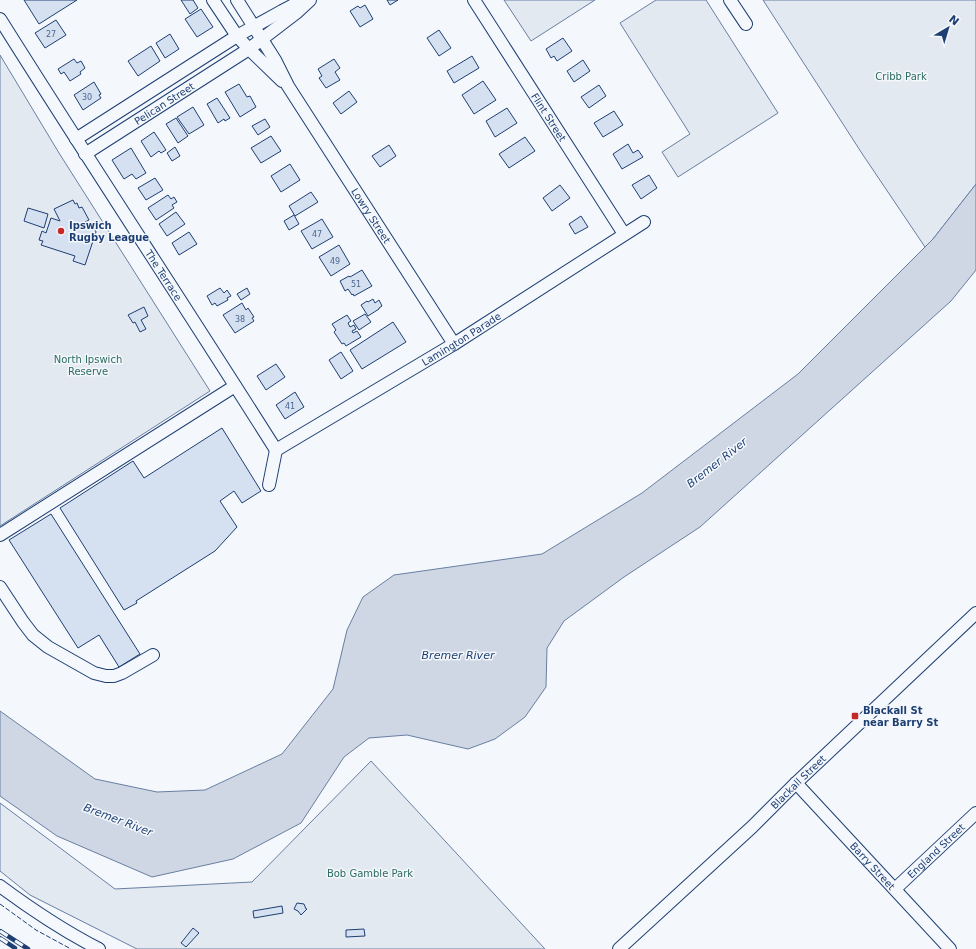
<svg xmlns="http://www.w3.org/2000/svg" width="976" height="949" viewBox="0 0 976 949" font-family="'DejaVu Sans',sans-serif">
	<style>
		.green { fill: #e3e9f0; stroke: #687fa3 }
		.water { fill: #cfd7e4; stroke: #687fa3 }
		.building { fill: #d5e0f0; stroke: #1d3f73 }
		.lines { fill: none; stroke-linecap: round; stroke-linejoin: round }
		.minor-casing { stroke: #1d3f73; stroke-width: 14 }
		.minor { stroke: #f4f7fb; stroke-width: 12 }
		.rail-casing { stroke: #1d3f73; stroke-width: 4.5 }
		.rail { stroke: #f4f7fb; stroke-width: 3; stroke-dasharray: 9; stroke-linecap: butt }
		.fence { stroke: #1d3f73; stroke-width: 1; stroke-dasharray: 5 2; stroke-linecap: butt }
		.poi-dot { fill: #c62828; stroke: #f4f7fb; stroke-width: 1.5 }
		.labels { text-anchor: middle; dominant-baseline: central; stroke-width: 3; stroke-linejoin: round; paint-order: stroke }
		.number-label { font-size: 8px; fill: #4b6792 }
		.park-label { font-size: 10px; fill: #2c6c60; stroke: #f4f7fb }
		.street-label { font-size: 10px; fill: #1d3f73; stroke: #f4f7fb }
		.poi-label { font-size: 10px; font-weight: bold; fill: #1d3f73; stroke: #f4f7fb; text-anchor: start }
		.water-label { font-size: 11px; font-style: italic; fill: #1d3f73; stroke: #f4f7fb }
	</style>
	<rect width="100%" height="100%" fill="#f4f7fb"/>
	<!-- green -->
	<g class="green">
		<polygon points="504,0 595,0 531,41"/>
		<polygon points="656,0 706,0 778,113 678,177 662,152 690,134 620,23"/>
		<polygon points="763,0 976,0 976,184 933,239 925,247 863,155"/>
		<polygon points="0,55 59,153 210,391 0,526"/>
		<polygon points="371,761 545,949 137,949 30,895 0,871 0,803 115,889 252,882"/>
	</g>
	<!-- water -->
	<polygon class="water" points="976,184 976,270 951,301 700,527 624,577 564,621 547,648 546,687 525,717 495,739 468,749 407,735 369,738 344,757 301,823 233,859 152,877 57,836 0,796 0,711 95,779 157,792 205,790 282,754 333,689 347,630 363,597 394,575 542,554 642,493 798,374 933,239"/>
	<!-- building -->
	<g class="building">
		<polygon points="24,0 77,0 39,24"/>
		<polygon points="181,0 193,0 198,8 190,14"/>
		<polygon points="387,0 398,0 390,5"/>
		<polygon points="365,5 373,19 360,27 350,11 358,6 360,8"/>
		<polygon points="201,9 213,27 197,37 185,19"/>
		<polygon points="56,20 66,35 45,48 35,33"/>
		<polygon points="439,30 451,48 439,56 427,38"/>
		<polygon points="170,34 179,49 165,58 156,43"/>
		<polygon points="563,38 572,51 557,61 554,56 551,58 546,49"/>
		<polygon points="151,46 160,61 138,76 128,61"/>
		<polygon points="472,56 479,68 454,83 447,71"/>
		<polygon points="74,59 77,63 81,61 85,68 80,72 81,74 70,81 64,72 61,74 58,69"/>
		<polygon points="334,59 340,68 335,72 340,80 326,88 319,78 322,76 318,69"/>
		<polygon points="583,60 590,71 574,82 567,71"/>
		<polygon points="483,81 496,100 474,114 462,95"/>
		<polygon points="94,82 101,94 99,95 101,98 83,110 74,95"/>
		<polygon points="239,84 247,97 250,96 256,107 240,117 225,92"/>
		<polygon points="599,85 606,96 589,108 581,97"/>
		<polygon points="349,91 357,102 341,114 333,103"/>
		<polygon points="217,98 230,118 225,121 224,119 218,123 207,104"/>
		<polygon points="193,107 204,125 189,134 177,117"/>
		<polygon points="507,108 517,123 495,137 486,121"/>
		<polygon points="614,111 623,125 603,137 594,123"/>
		<polygon points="176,118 188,136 178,143 166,124"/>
		<polygon points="265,119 270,127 258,135 252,126"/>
		<polygon points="154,132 166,150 161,153 159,151 151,157 141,141"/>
		<polygon points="271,136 281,151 261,163 251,148"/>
		<polygon points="525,137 535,151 509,168 499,154"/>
		<polygon points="628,144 633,153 638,150 643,157 622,169 613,154"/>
		<polygon points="389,145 396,156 380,167 372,156"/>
		<polygon points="175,147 180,156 172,161 167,153"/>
		<polygon points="131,148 146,173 136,179 132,174 124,179 112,160"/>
		<polygon points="290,164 300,180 281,192 271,176"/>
		<polygon points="649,175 657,188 641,199 632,185"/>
		<polygon points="155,178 163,190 146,200 138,188"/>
		<polygon points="560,185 570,198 552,211 543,198"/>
		<polygon points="311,192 318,202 295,216 289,206"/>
		<polygon points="168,195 171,199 174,197 177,202 172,205 174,208 156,220 148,208"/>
		<polygon points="73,200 75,204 77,203 79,208 82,207 89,220 85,222 86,225 94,227 96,232 85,265 73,261 75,256 41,245 43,241 39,240 42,231 46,233 51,218 60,221 54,209"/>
		<polygon points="28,208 48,214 44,228 24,221"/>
		<polygon points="176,212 185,224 167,236 159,224"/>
		<polygon points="294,215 299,224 289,230 284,221"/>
		<polygon points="581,216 588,227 575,234 569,224"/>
		<polygon points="322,219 333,237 312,249 301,231"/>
		<polygon points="189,232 197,244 179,255 172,243"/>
		<polygon points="339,245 350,264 331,276 319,257"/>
		<polygon points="362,270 372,286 354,296 353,294 352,295 348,289 345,291 340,281 349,276 350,277"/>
		<polygon points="220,288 224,293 227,290 231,296 227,298 228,300 217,306 215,303 212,305 207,296"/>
		<polygon points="247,288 250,294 241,300 237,294"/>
		<polygon points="373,299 375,303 379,300 382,306 379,308 379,309 368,316 361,305 367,301 368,302"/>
		<polygon points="242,303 246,310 248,308 254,317 252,318 254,321 235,333 223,315"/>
		<polygon points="144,307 148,316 141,320 146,329 140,332 135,322 133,323 128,315"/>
		<polygon points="365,314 371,322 359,330 353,321"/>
		<polygon points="347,315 351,321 348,323 350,327 354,325 356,329 352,331 353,333 357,331 361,337 346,346 344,343 342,344 334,332 336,330 332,324"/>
		<polygon points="393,322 406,342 362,369 350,350"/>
		<polygon points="341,352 353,371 341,379 329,360"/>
		<polygon points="276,364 285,377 266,390 257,376"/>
		<polygon points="295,392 304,407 285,419 276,405"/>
		<polygon points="222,428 261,491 242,503 234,491 220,501 237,527 215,551 136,601 137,603 124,610 60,508 133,461 144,478"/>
		<polygon points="51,514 140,654 119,667 99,635 78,648 9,540"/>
		<polygon points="297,903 304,904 306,909 307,909 301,915 298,911 294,909"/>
		<polygon points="282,906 283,913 254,918 253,911"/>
		<polygon points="193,928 199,933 186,947 181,943"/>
		<polygon points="364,929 365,936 346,937 346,930"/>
	</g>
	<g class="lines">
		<defs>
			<g id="minor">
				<polyline points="213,0 237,36 249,49 282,81"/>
				<path id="s1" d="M 237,0 L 275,60 L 288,86 L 454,344"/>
				<path id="s2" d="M 474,0 L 624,234"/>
				<polyline points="730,0 746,24"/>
				<path id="s3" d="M 0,19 C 91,164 185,306 276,450"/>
				<polyline points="76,139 237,36 282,11 303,0"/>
				<path id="s4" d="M 85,154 L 249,49 L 296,13 L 310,0"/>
				<path id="s5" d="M 276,450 L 454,344 L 644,222"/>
				<polyline points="269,485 276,450"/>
				<polyline points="0,535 235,386"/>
				<polyline points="0,587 23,622 33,635 48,647 94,673 106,676 114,676 122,673 153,655"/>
				<path id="s6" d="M 796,783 L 950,949"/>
				<path d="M 0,886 C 31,909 64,931 99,949"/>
				<path id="s7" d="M 895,889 L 976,813"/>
				<path id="s8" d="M 619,949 L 752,827 L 796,783 L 976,613"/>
			</g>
		</defs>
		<!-- minor casing -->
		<use href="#minor" class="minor-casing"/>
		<!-- minor -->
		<use href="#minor" class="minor"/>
		<defs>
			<g id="rail">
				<polyline points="0,931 28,949"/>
				<polyline points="0,938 15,948"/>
			</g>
		</defs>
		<!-- rail casing -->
		<use href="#rail" class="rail-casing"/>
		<!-- rail -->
		<use href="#rail" class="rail"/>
		<!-- fence -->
		<polyline class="fence" points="0,904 36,930 71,949"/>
	</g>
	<!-- markers -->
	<g class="poi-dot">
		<circle cx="61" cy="231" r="4"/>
		<rect x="851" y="712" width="8" height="8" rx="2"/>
	</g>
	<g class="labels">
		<!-- number labels -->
		<g class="number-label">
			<text x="51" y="34">27</text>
			<text x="87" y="97">30</text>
			<text x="317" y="234">47</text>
			<text x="335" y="261">49</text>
			<text x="356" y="284">51</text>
			<text x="240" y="319">38</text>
			<text x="290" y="406">41</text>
		</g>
		<!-- park labels -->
		<g class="park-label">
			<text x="901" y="76">Cribb Park</text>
			<text x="88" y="359">North Ipswich<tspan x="88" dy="12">Reserve</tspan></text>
			<text x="370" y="873">Bob Gamble Park</text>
		</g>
		<!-- street labels -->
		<g class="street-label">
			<text stroke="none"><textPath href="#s4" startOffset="94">Pelican Street</textPath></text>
			<text stroke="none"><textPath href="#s2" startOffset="139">Flint Street</textPath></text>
			<text stroke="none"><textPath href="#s1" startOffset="254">Lowry Street</textPath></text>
			<text stroke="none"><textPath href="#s3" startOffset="304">The Terrace</textPath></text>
			<text stroke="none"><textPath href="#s5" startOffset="216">Lamington Parade</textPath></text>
			<text stroke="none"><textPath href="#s8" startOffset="245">Blackall Street</textPath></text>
			<text stroke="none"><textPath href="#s7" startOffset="56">England Street</textPath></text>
			<text stroke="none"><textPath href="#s6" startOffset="113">Barry Street</textPath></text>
		</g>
		<!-- poi labels -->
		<g class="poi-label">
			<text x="69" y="225">Ipswich<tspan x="69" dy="12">Rugby League</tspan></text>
			<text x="863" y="710">Blackall St<tspan x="863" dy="12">near Barry St</tspan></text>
		</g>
		<!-- water labels -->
		<g class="water-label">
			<text transform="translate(717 463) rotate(-38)">Bremer River</text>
			<text x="458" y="655">Bremer River</text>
			<text transform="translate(118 820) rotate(21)">Bremer River</text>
		</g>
	</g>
	<!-- north arrow -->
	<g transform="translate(948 28) rotate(38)" stroke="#f4f7fb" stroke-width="3" paint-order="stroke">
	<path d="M0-3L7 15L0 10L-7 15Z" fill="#1d3f73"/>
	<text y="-6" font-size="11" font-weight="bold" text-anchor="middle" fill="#1d3f73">N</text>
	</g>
</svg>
